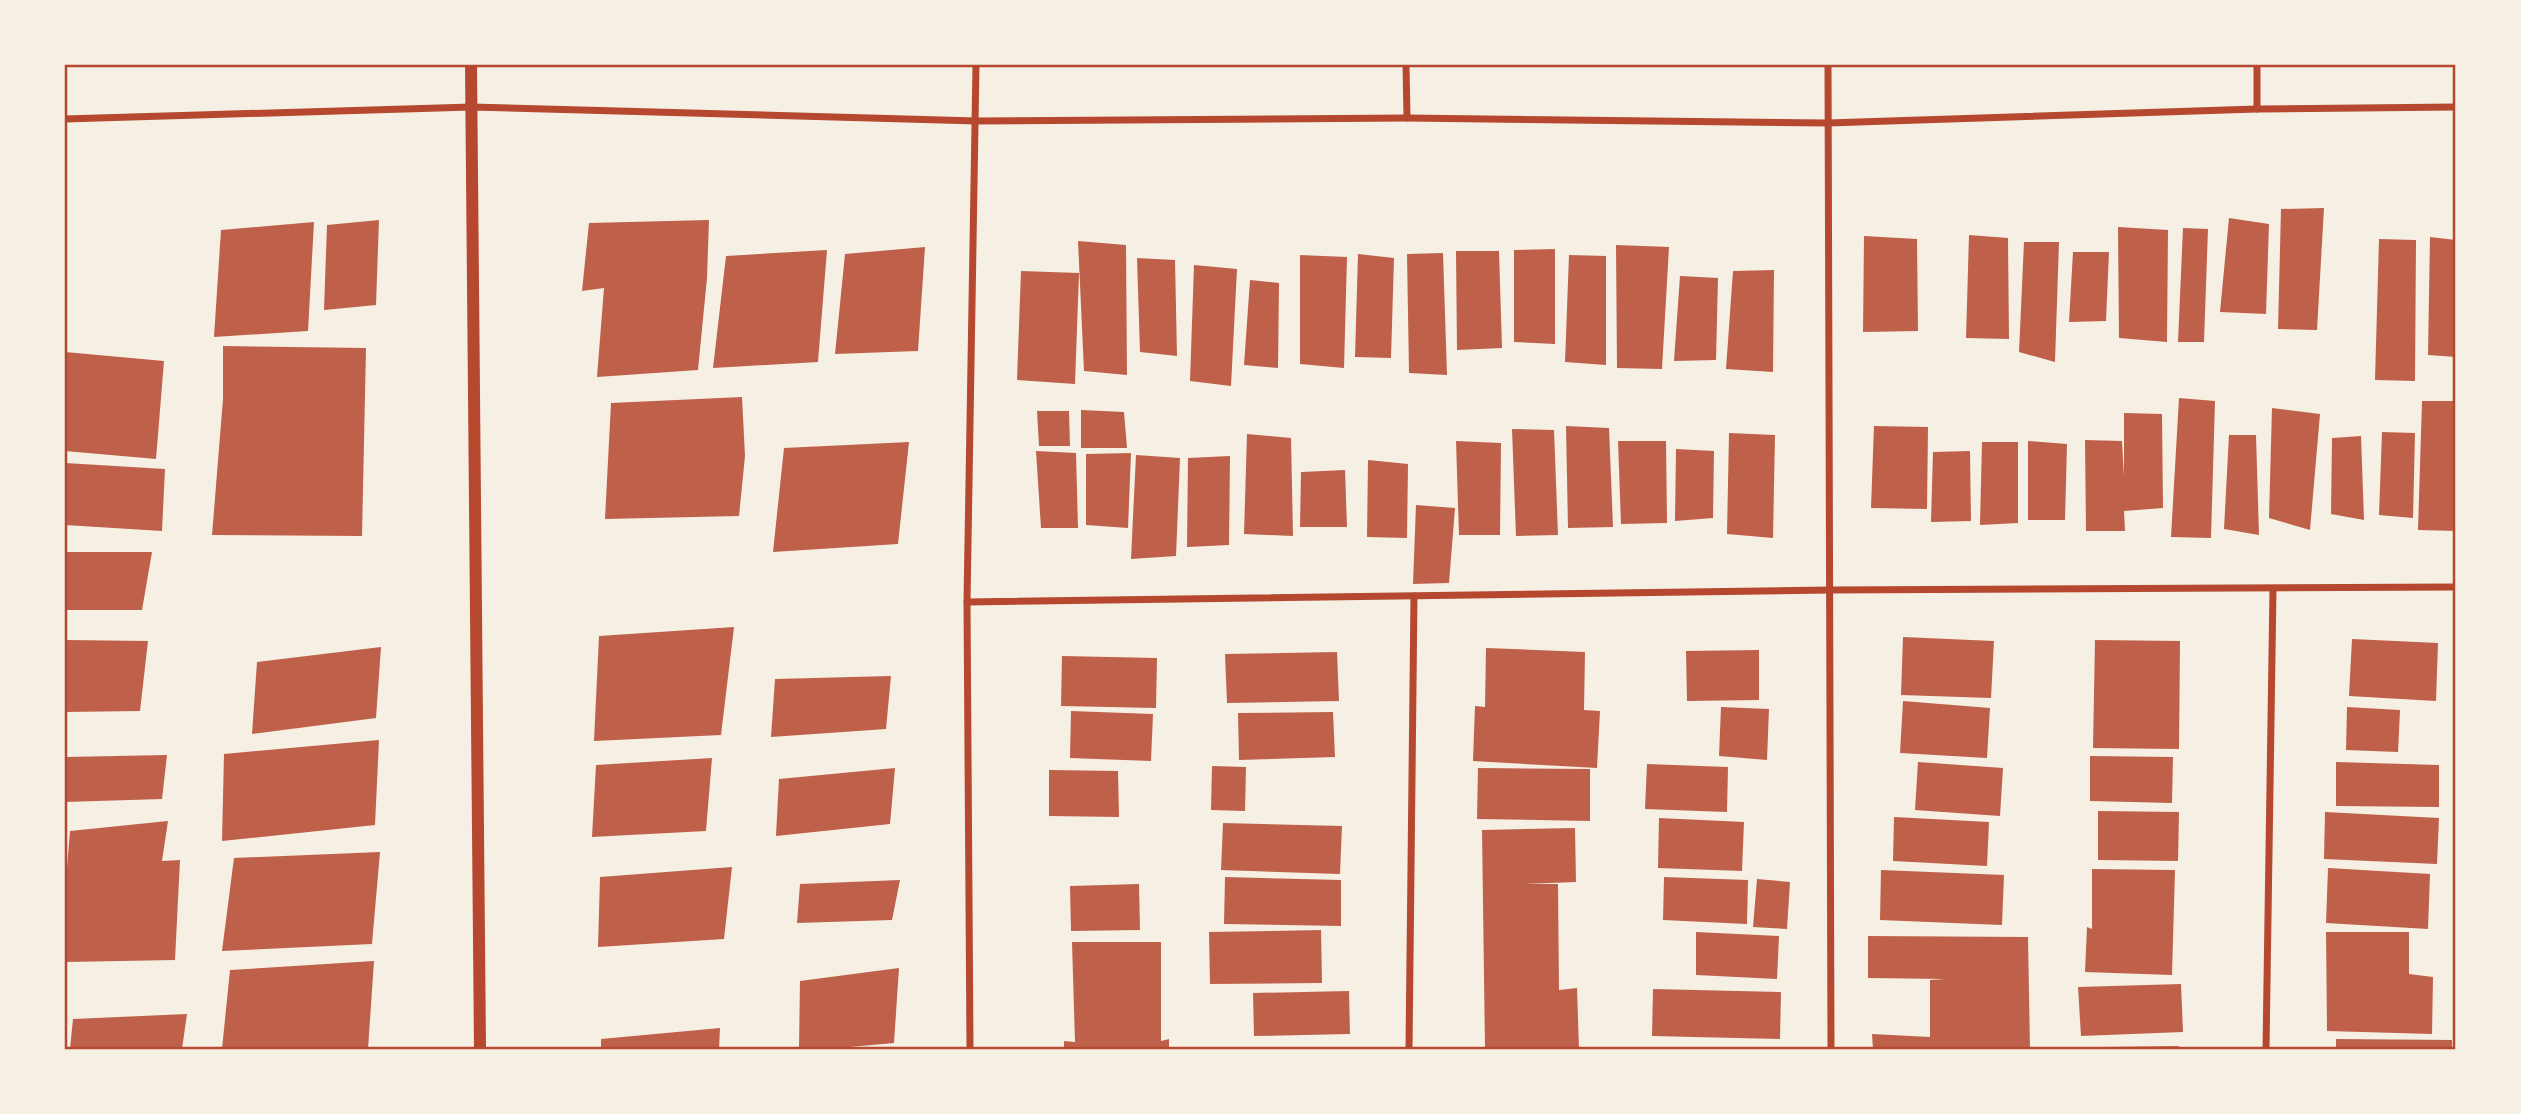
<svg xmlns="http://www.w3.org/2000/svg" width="2521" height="1114" viewBox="0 0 2521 1114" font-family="Quicksand,sans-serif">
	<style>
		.building { fill: #bf614a }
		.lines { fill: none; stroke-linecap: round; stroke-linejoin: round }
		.minor { stroke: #b5482f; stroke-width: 7 }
		.tertiary { stroke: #b5482f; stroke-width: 12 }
		.neatline { fill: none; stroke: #b5482f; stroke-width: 2.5 }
	</style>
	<rect width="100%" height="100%" fill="#f6efe4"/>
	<!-- building -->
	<g class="building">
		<polygon points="2324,208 2317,330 2278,329 2281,209"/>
		<polygon points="2229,218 2269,224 2266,314 2220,312"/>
		<polygon points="379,220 376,305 324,310 327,225"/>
		<polygon points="709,220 707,278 698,370 597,377 604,288 582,291 589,223"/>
		<polygon points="314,222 308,331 214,337 221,230"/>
		<polygon points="2118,227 2168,230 2167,342 2119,338"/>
		<polygon points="2183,228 2208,229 2204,342 2178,342"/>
		<polygon points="1969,235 2008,238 2009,339 1966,338"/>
		<polygon points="1864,236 1917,239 1918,331 1863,332"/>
		<polygon points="2430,237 2456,240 2456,357 2428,355"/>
		<polygon points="2379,239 2416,240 2415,381 2375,380"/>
		<polygon points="1078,241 1126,245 1127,375 1084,371"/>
		<polygon points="2024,242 2059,242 2055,362 2019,352"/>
		<polygon points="1616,245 1669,247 1662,369 1617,368"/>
		<polygon points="925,247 918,351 835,354 845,254"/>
		<polygon points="1555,249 1555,344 1514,342 1514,250"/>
		<polygon points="827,250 818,362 713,368 726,256"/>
		<polygon points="1456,251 1499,251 1502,348 1457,350"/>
		<polygon points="2073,252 2109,252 2106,321 2069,322"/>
		<polygon points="1443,253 1447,375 1409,373 1407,254"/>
		<polygon points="1358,254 1394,258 1391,358 1355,357"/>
		<polygon points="1300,255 1347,257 1344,368 1300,364"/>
		<polygon points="1569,255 1606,256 1606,365 1565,362"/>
		<polygon points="1137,258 1175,260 1177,356 1140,352"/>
		<polygon points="1194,265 1237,269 1231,386 1190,381"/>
		<polygon points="1774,270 1773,372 1726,369 1733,271"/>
		<polygon points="1021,271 1079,273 1075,384 1017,380"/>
		<polygon points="1680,276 1718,278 1716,360 1674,361"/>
		<polygon points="1250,280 1279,283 1278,368 1244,365"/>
		<polygon points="223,346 366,348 362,536 212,535 223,399"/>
		<polygon points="65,352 164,361 156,459 65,451"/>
		<polygon points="742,397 745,456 739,516 605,519 611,403"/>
		<polygon points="2179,398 2215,401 2211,538 2171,537"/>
		<polygon points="2422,401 2456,401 2456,531 2418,530"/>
		<polygon points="2272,408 2320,414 2310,530 2269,518"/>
		<polygon points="1081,410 1124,412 1127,448 1081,448"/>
		<polygon points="1037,411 1069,411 1070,446 1039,446"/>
		<polygon points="2124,413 2162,414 2163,508 2124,511 2125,531 2086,531 2085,440 2122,441 2124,476"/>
		<polygon points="1566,426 1609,428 1613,527 1568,528"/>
		<polygon points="1874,426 1928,427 1927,509 1871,508"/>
		<polygon points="1512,429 1554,430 1558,535 1516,536"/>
		<polygon points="2382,432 2415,433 2413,518 2379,515"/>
		<polygon points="1729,433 1775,435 1773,538 1727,534"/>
		<polygon points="1247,434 1291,438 1293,536 1244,534"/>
		<polygon points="2229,435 2256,435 2259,535 2224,529"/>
		<polygon points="2361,436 2364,520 2331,514 2332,438"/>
		<polygon points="1456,441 1501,443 1500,535 1459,535"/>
		<polygon points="1618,441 1666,441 1667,523 1621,524"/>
		<polygon points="2028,441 2067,444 2065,520 2028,520"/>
		<polygon points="909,442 898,544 773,552 784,448"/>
		<polygon points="1982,442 2018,442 2018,523 1980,525"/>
		<polygon points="1676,449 1714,451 1713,518 1675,521"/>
		<polygon points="1036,451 1076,453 1078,528 1041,528"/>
		<polygon points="1970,451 1971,521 1931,522 1933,452"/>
		<polygon points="1131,453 1128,528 1086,525 1086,454"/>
		<polygon points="1136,455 1180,458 1176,556 1131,559"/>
		<polygon points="1230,456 1229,545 1187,547 1188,458"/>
		<polygon points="1368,460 1408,464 1407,538 1367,537"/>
		<polygon points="65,463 165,469 162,531 65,525"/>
		<polygon points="1345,470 1347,527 1300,527 1301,472"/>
		<polygon points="1416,505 1455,508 1449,583 1413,584"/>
		<polygon points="65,552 152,552 142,610 65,610"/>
		<polygon points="734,627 721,735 594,741 599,636"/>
		<polygon points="1903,637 1994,641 1991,698 1901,695"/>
		<polygon points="2352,639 2438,643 2436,701 2349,696"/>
		<polygon points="65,640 148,641 140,711 65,712"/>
		<polygon points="2095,640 2180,641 2179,749 2093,748"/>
		<polygon points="381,647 376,718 252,734 257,662"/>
		<polygon points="1486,648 1585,652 1584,710 1600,711 1597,768 1473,761 1475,706 1485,707"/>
		<polygon points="1759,650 1759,700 1687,701 1686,651"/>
		<polygon points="1337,652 1339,701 1227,703 1225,654"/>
		<polygon points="1062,656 1157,658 1156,708 1061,706"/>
		<polygon points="891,676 886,729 771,737 775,679"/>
		<polygon points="1903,701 1990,708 1987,758 1900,753"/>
		<polygon points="1721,707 1769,709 1767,760 1719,756"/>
		<polygon points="2347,707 2400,710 2398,752 2346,750"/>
		<polygon points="1071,711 1153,714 1151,761 1070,758"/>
		<polygon points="1333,712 1335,757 1239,760 1238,713"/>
		<polygon points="379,740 375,825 222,841 224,754"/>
		<polygon points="167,755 162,799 65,802 65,757"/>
		<polygon points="2090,756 2173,757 2172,803 2090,801"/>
		<polygon points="712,758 706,831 592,837 596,765"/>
		<polygon points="1918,762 2003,768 2000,816 1915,810"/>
		<polygon points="2336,762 2439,765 2439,807 2336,806"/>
		<polygon points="1647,764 1728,767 1727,812 1645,809"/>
		<polygon points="1212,766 1246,767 1245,811 1211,810"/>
		<polygon points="895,768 890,824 776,836 779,779"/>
		<polygon points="1478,768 1590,769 1590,821 1477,819"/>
		<polygon points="1049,770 1118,771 1119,817 1049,816"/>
		<polygon points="2098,811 2179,812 2178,861 2098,860"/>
		<polygon points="2325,812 2439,818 2437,864 2324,859"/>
		<polygon points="1894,817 1989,822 1987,866 1893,861"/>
		<polygon points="1659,818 1744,822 1742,871 1658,868"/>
		<polygon points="168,821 162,861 180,860 175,960 65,962 65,892 70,831"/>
		<polygon points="1223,823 1342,826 1340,874 1221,870"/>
		<polygon points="1575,828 1576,882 1524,884 1558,884 1559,990 1577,988 1579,1049 1485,1049 1482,830"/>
		<polygon points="380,852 372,944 222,951 234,858"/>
		<polygon points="732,867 724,939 598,947 600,877"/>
		<polygon points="2328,868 2430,874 2428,929 2326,923"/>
		<polygon points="2092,869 2175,870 2172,975 2085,972 2087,927 2092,929"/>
		<polygon points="1881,870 2004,875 2002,925 1880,920"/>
		<polygon points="1225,877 1341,880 1341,926 1224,924"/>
		<polygon points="1664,877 1748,880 1747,924 1663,920"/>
		<polygon points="1757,879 1790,882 1787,929 1753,927"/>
		<polygon points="900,880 892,920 797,923 800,884"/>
		<polygon points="1139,884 1140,930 1071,931 1070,886"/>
		<polygon points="1321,930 1322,983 1210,984 1209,932"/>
		<polygon points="1696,932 1779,936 1777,979 1696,975"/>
		<polygon points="2326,932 2409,932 2409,974 2433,977 2432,1034 2327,1031"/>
		<polygon points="1868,936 2028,937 2030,1049 1873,1049 1872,1034 1930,1037 1930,980 1945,979 1868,978"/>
		<polygon points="1072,942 1161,942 1161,1041 1169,1039 1169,1049 1064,1049 1064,1041 1075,1042"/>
		<polygon points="374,961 368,1049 222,1049 230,970"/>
		<polygon points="899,968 894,1043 828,1049 799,1049 800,981"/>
		<polygon points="2181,984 2183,1032 2081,1036 2078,987"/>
		<polygon points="1653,989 1781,992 1780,1039 1652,1036"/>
		<polygon points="1349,991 1350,1034 1254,1036 1253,993"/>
		<polygon points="187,1014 182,1049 70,1049 73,1019"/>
		<polygon points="720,1028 719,1049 601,1049 601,1039"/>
		<polygon points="2336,1039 2452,1040 2452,1049 2336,1049"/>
		<polygon points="2179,1046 2179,1049 2103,1049 2103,1047"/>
	</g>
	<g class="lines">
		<!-- minor -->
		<g class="minor">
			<polyline points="1406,65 1407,118"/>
			<polyline points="1828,65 1831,1049"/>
			<polyline points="2257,65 2257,109"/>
			<polyline points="65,119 472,107 977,121 1407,118 1828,123 2257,109 2456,107"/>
			<polyline points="967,602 1831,590 2456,587"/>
			<polyline points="970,1049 967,602 976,65"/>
			<polyline points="1409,1049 1414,596"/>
			<polyline points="2266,1049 2273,589"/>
		</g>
		<!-- tertiary -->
		<polyline class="tertiary" points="471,65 480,1049"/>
	</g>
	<!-- border -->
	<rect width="2521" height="1114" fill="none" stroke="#f6efe4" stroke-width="133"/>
	<rect x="66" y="66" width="2388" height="982" class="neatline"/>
</svg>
